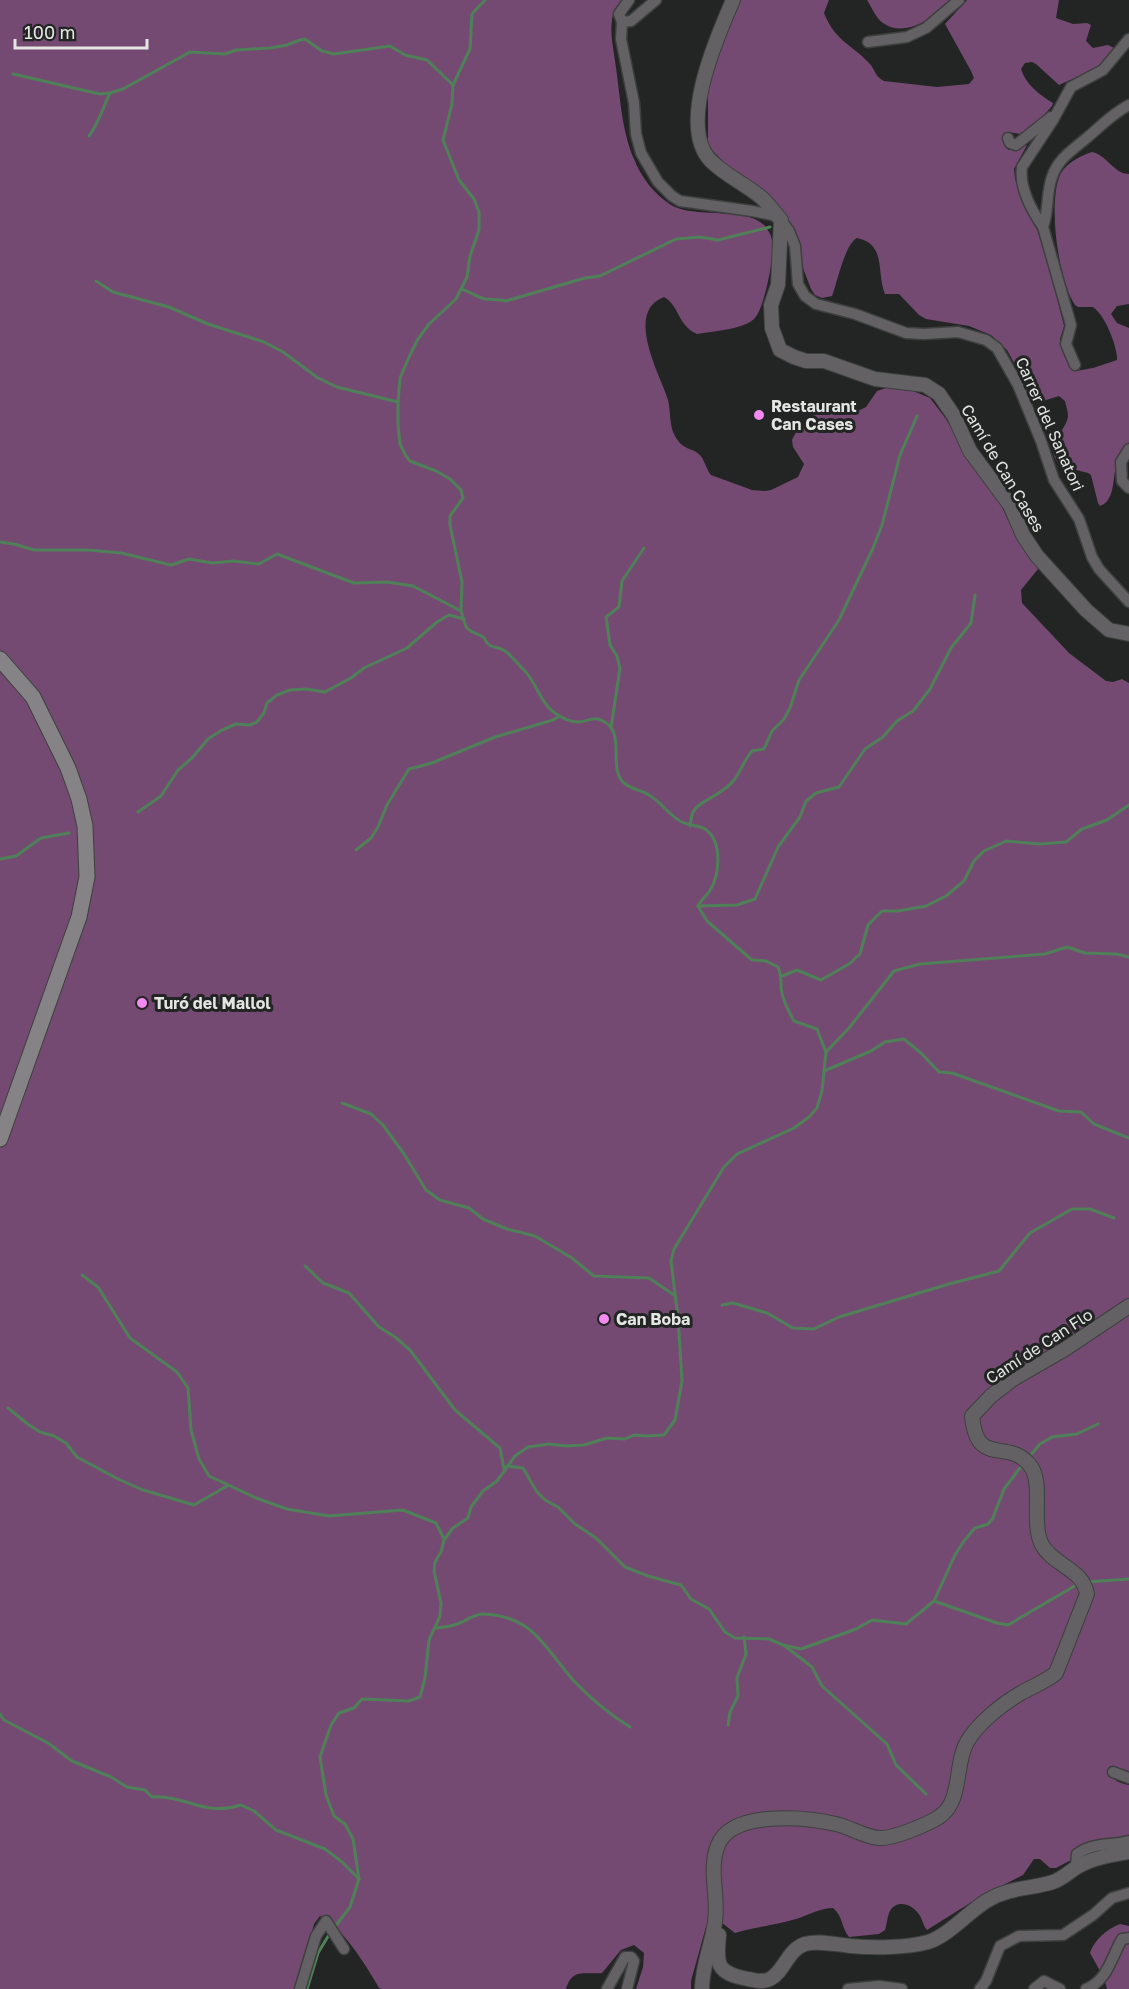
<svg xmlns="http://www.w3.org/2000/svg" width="1129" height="1989" viewBox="0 0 1129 1989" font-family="'Golos Text',sans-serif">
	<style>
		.forest { fill: #744a73 }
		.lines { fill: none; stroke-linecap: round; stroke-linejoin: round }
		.stream { stroke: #4f8058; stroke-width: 3 }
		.minor-casing { stroke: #3d403e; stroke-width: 13 }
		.tertiary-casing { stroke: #3d403e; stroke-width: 16 }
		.secondary-casing { stroke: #3d403e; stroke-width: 17 }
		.minor { stroke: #636163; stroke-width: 10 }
		.tertiary { stroke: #636163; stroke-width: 14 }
		.secondary { stroke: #868386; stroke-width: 15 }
		.poi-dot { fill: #f38af1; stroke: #222523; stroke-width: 2 }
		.labels { text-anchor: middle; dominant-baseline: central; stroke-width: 6; stroke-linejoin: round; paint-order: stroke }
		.poi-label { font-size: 16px; font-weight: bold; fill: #e4e6e4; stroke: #222523; text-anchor: start }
		.street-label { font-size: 16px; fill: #e4e6e4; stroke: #222523 }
	</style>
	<rect width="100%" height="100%" fill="#222523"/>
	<!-- forest -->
	<g class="forest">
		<path d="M 0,0 L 622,0 C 617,6 613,12 612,20 C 610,34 613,46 615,61 C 620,92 621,130 634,159 C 641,177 654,194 671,205 C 694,219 744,206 764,225 C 767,228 772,236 772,241 C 775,254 764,311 754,319 C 742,330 712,331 697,334 C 678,326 679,305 664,297 C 624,312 660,374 668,400 C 671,412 669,426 675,436 C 683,451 692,447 700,455 C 705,461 706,469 711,475 L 752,490 L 765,491 L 771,490 L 798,477 L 804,464 L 793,447 L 792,440 C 812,401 828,417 860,410 L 866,407 L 877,391 L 886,388 L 913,391 L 930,398 L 946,419 L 975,468 L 996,494 L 1008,520 L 1038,569 L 1021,590 L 1022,603 L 1069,653 L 1106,681 L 1113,682 L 1122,679 L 1129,683 L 1129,1774 L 1113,1766 L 1108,1769 C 1111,1780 1119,1783 1129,1785 L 1129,1837 L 1073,1859 L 1056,1868 L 1050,1868 L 1040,1859 L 1034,1859 L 1023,1875 L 978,1898 L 927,1930 C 922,1924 923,1919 918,1913 C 912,1904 896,1899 890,1911 C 887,1917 887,1924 885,1930 L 879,1934 L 849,1937 C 841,1927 843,1916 833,1908 C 820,1908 809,1915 796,1919 C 776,1925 755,1927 735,1933 L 722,1923 L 706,1927 L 691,1981 L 691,1989 L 636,1989 L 643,1967 L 644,1953 L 634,1945 L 621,1950 L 602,1973 C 586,1975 572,1967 566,1989 L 382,1989 L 379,1988 C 367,1967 342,1926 320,1916 L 314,1924 L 297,1989 L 0,1989 Z"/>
		<path d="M 740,0 L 829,0 L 824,13 C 835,41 850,43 869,63 C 875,69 875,77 884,81 L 937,87 L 969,84 L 974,78 L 971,71 L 945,24 L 967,0 L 1059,0 L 1056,18 L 1073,24 L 1087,23 L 1091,25 L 1086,41 L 1093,48 L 1108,45 L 1114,48 L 1113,51 L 1100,67 L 1059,85 L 1036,64 L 1032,62 L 1025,63 L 1021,69 C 1026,85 1040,95 1053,103 L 1052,106 L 1038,122 L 1020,134 L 1009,132 L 1004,141 L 1008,150 L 1027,145 L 1014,169 L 1015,179 L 1037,230 L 1046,255 L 1064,326 L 1060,339 L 1063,353 L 1068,363 L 1076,371 L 1093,368 L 1117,360 L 1117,356 C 1115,341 1105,316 1093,307 L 1078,307 L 1075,305 C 1058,281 1047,199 1061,173 C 1068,162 1080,156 1092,152 C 1107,155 1114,174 1129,174 L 1129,304 L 1117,306 L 1111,314 L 1117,323 L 1129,328 L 1129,444 C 1106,459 1122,498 1100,506 L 1098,503 L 1091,475 L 1088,473 L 1061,466 C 1040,444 1066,434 1068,416 C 1068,411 1066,406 1065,401 L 1059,396 L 1043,401 L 1030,392 L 1007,350 L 991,335 L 969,326 L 926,319 L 919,315 L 899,294 L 885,294 C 876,273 887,244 857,238 C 845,244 837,283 832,296 L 822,298 L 815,295 L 811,289 L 801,263 L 794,234 L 708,146 L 708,84 L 718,51 Z"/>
		<path d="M 867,0 L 955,0 C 938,13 907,40 883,23 C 876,18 872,8 867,0 Z"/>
		<path d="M 1120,1924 L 1129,1926 L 1129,1989 L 1107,1989 L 1104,1978 L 1090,1953 C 1094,1940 1107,1929 1120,1924 Z"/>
	</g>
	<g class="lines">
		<!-- stream -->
		<g class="stream">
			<polyline points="13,74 100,94 110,93"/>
			<path d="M 89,136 C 100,121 102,109 110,93 L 123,89 L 190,52 L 225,54 L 236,50 L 270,48 L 287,45 L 300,40 L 305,39 L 322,51 L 334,54 L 390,46 L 405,55 L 427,60 L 453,85"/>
			<polyline points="96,281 113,292 169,307 208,324 264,342 283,352 318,378 337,387 398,402"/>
			<path d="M 461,289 C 469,291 479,298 485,299 C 493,300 498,299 506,301 L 585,278 L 600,276 L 676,239 L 700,237 L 718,240 L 770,227"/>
			<path d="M 0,542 L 14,544 L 34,550 L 88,550 L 121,553 L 171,565 L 189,559 L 212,563 L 234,561 L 259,564 L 277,554 L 354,583 L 387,582 L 413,586 L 461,611 C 463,616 464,624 467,628 C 471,633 478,633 483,637 C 486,639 485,641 488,644 C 492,648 500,647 505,651 C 512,656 518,664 524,670 C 538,684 540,706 560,716 C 564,719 572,722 577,722 C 586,723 593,715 603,721 C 627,733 607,767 624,783 C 631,789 641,790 649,795 C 661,802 668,814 680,821 C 688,826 698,825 705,829 C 723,841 720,876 709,892 C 705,897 701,900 698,906"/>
			<polyline points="461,611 462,582 450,525 450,516 463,498 461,490 450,479 436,471 410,461 406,456 400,444 398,425 398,402 400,378 409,357 418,339 429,324 456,299 467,277 470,256 479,230 479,212 474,199 459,180 443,140 452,104 453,85 470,49 472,14 485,0"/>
			<polyline points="611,728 620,668 617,656 610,645 606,617 619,607 622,581 644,548"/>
			<polyline points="138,812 161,796 178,770 192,758 208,739 222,730 236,724 250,725 257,722 264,713 267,703 277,695 290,690 306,689 325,692 351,678 364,668 407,648 437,622 449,615 464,619"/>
			<path d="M 690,826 C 691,822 691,816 693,812 C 698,801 723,795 734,780 C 741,771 744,760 752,751 L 764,749 L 772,731 L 784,719 L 790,708 L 799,680 L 839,620 L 873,548 L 882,525 L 900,455 L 917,416"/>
			<polyline points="356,850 371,838 378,827 387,805 409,769 432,763 495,737 553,720 560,716"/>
			<polyline points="0,859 16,856 41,838 69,833"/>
			<polyline points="698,906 737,905 755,899 778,847 800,817 806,801 816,793 839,787 865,749 883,737 897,721 913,711 930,689 951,648 971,623 975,595"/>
			<polyline points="782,976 797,970 821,980 849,964 860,954 868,925 882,911 898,911 926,906 946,896 964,881 974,861 984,851 1006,841 1040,844 1066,842 1082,829 1107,820 1129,805"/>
			<polyline points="826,1052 849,1028 894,971 920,964 1045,954 1067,947 1085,953 1116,954 1129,957"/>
			<polyline points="824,1071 871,1051 885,1042 904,1039 922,1054 939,1072 952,1073 1059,1111 1081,1112 1094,1124 1129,1138"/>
			<polyline points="342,1103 371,1114 383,1125 404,1154 426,1190 440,1200 469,1208 483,1219 507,1229 535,1236 572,1258 594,1276 649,1278 674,1295"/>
			<polyline points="305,1266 323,1283 349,1293 379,1327 395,1337 410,1350 455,1410 500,1448 504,1469"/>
			<polyline points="82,1275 98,1287 130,1338 177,1372 188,1388 191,1430 199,1459 209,1476 256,1498 287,1509 329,1516 403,1510 436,1523 444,1539"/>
			<polyline points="722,1305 733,1303 767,1313 793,1328 814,1329 839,1317 949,1284 999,1271 1030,1233 1072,1209 1090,1209 1114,1218"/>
			<polyline points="8,1408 29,1425 40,1432 54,1436 66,1443 77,1457 118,1479 143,1490 194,1505 227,1486"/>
			<polyline points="1029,1457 1040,1444 1052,1437 1077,1434 1098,1424"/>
			<polyline points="507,1466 523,1468 537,1492 545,1500 558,1507 575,1524 596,1538 625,1567 648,1576 681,1585 691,1599 709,1609 725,1632 735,1638 769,1639 783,1645 801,1649 856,1629 872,1620 906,1624 934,1601 997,1623 1008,1625 1078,1584"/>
			<polyline points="1087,1582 1129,1579"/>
			<polyline points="934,1601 955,1555 964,1541 975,1528 988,1524 993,1518 1004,1489 1023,1464"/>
			<path d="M 436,1628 C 442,1627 448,1627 454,1625 C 464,1623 474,1613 484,1614 C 533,1616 545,1648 573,1680 C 590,1698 609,1714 630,1727"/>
			<polyline points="785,1646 812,1667 822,1686 887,1744 896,1765 926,1794"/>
			<path d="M 0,1714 L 4,1720 L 48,1743 L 72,1761 L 111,1777 L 127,1787 L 145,1790 L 152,1797 C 187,1795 204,1817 241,1805 L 254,1811 L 276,1830 L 325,1849 L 342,1862 L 359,1879"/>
			<polyline points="728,1725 730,1712 738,1696 737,1678 746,1654 744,1637"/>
			<path d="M 334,1928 L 350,1907 L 359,1879 L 353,1839 L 345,1824 L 334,1816 L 326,1795 L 320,1757 L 331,1725 L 339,1713 L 354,1708 L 362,1699 L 409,1701 L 420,1697 L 425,1678 L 429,1640 L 440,1616 L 441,1603 L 434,1571 L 435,1562 L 441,1552 L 444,1540 L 453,1528 L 468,1518 L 471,1507 L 483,1491 L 497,1481 L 515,1456 L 528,1447 L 549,1444 L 566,1446 L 584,1445 L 607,1438 L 625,1439 L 634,1435 L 647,1436 L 664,1435 L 675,1420 L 682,1381 L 678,1318 L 671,1261 L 674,1249 L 724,1167 L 737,1154 L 794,1128 L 809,1117 L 817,1108 L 822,1091 L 826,1052 L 817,1029 L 794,1021 C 788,1010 782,999 781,987 C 781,979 781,975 778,967 L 766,961 L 752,960 L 707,921 L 698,906"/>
			<polyline points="307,1989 318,1953 330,1933"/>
		</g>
		<defs>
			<g id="minor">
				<polyline points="629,0 619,14 622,22 621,39 634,103 636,134 641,153 658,182 672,196 680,201 752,211 772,215 781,220 789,231 795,246 798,284 805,296 816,304 855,314 906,333 924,334 958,332 986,340 997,348 1018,385 1041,441 1054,480 1079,519 1092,557 1099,569 1129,602"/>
				<polyline points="622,22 631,21 656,0"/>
				<polyline points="868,42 907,37 926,28 959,0"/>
				<polyline points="1008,138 1010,143 1016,145 1051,117"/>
				<path d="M 1043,227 C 1032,211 1019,187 1022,167 L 1053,120 L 1071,87 L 1103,70 L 1129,39"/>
				<path d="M 1075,365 L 1066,344 L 1071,325 L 1043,227 C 1049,211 1046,193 1052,177 C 1058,158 1074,149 1089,136 C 1102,125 1113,113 1129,105"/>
				<polyline points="1129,449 1121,462 1122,481 1129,488"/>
				<polyline points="1113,1772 1129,1778"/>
				<path d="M 1076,1867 L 1077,1854 C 1093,1842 1111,1846 1129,1841"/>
				<polyline points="300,1989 316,1936 326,1921 344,1949"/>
				<polyline points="607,1989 625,1957 631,1957 634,1961 627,1989"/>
				<polyline points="848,1989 879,1986 902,1989"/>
				<polyline points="980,1989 986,1981 1000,1946 1019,1936 1063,1935 1093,1915 1112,1898 1129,1893"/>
				<polyline points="1034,1989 1044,1981 1060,1989"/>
				<path d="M 1086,1989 C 1108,1980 1111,1958 1122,1939 L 1129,1938"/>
			</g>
			<g id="tertiary">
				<path d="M 733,0 C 717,37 677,126 711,161 C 726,176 747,185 763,199 C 769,205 775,213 781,220 L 778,285 L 771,305 L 772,328 L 780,350 L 794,357 L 806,361 L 824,361 L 875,379 L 925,385 L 939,394 L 954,416 L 970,451 L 1010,505 L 1023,535 L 1037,556 L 1086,610 L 1109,630 L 1129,634"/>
				<path d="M 719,1935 C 716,1964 716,1973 748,1979 C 755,1980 763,1983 770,1979 C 785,1971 787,1950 805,1944 C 819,1940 837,1945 851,1946 C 874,1948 906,1948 928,1942 C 948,1936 969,1911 988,1900 C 1010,1887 1031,1889 1053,1882 C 1062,1879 1069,1872 1077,1867 C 1092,1858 1111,1855 1129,1852"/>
				<path d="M 702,1989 C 702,1966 712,1944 715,1922 C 719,1897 708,1870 718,1845 C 732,1810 806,1817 836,1824 C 850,1827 864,1837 879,1838 C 893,1839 926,1825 939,1817 C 963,1801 954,1765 967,1742 C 978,1723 1002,1704 1021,1693 C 1033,1686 1045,1682 1056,1673 L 1087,1594 C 1083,1569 1054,1566 1042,1545 C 1030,1522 1045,1482 1029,1464 C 1006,1438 977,1468 972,1416 L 991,1396 L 1013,1379 L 1065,1349 L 1129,1306"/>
			</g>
			<polyline id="secondary" points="0,659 33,697 68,768 79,799 85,826 87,877 79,917 0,1139"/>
		</defs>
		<!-- minor casing -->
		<use href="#minor" class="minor-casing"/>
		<!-- tertiary casing -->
		<use href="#tertiary" class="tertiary-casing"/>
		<!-- secondary casing -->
		<use href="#secondary" class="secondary-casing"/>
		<!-- minor -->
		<use href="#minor" class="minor"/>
		<!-- tertiary -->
		<use href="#tertiary" class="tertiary"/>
		<!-- secondary -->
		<use href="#secondary" class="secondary"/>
	</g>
	<!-- markers -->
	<g class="poi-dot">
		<circle cx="759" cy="415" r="6"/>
		<circle cx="142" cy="1003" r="6"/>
		<circle cx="604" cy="1319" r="6"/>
	</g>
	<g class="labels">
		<!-- poi labels -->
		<g class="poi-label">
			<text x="771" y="406">Restaurant<tspan x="771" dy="18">Can Cases</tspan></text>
			<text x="154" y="1003">Turó del Mallol</text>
			<text x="616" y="1319">Can Boba</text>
		</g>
		<!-- street labels -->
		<g class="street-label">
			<text transform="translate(1050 424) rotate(66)">Carrer del Sanatori</text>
			<text transform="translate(1003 468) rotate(59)">Camí de Can Cases</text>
			<text transform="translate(1039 1346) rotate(-33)">Camí de Can Flo</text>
		</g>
	</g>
	<!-- scale -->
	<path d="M15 39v9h132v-9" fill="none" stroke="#e4e6e4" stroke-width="3"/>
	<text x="24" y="39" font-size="18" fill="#e4e6e4" stroke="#222523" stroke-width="4.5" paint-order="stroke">100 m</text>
</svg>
